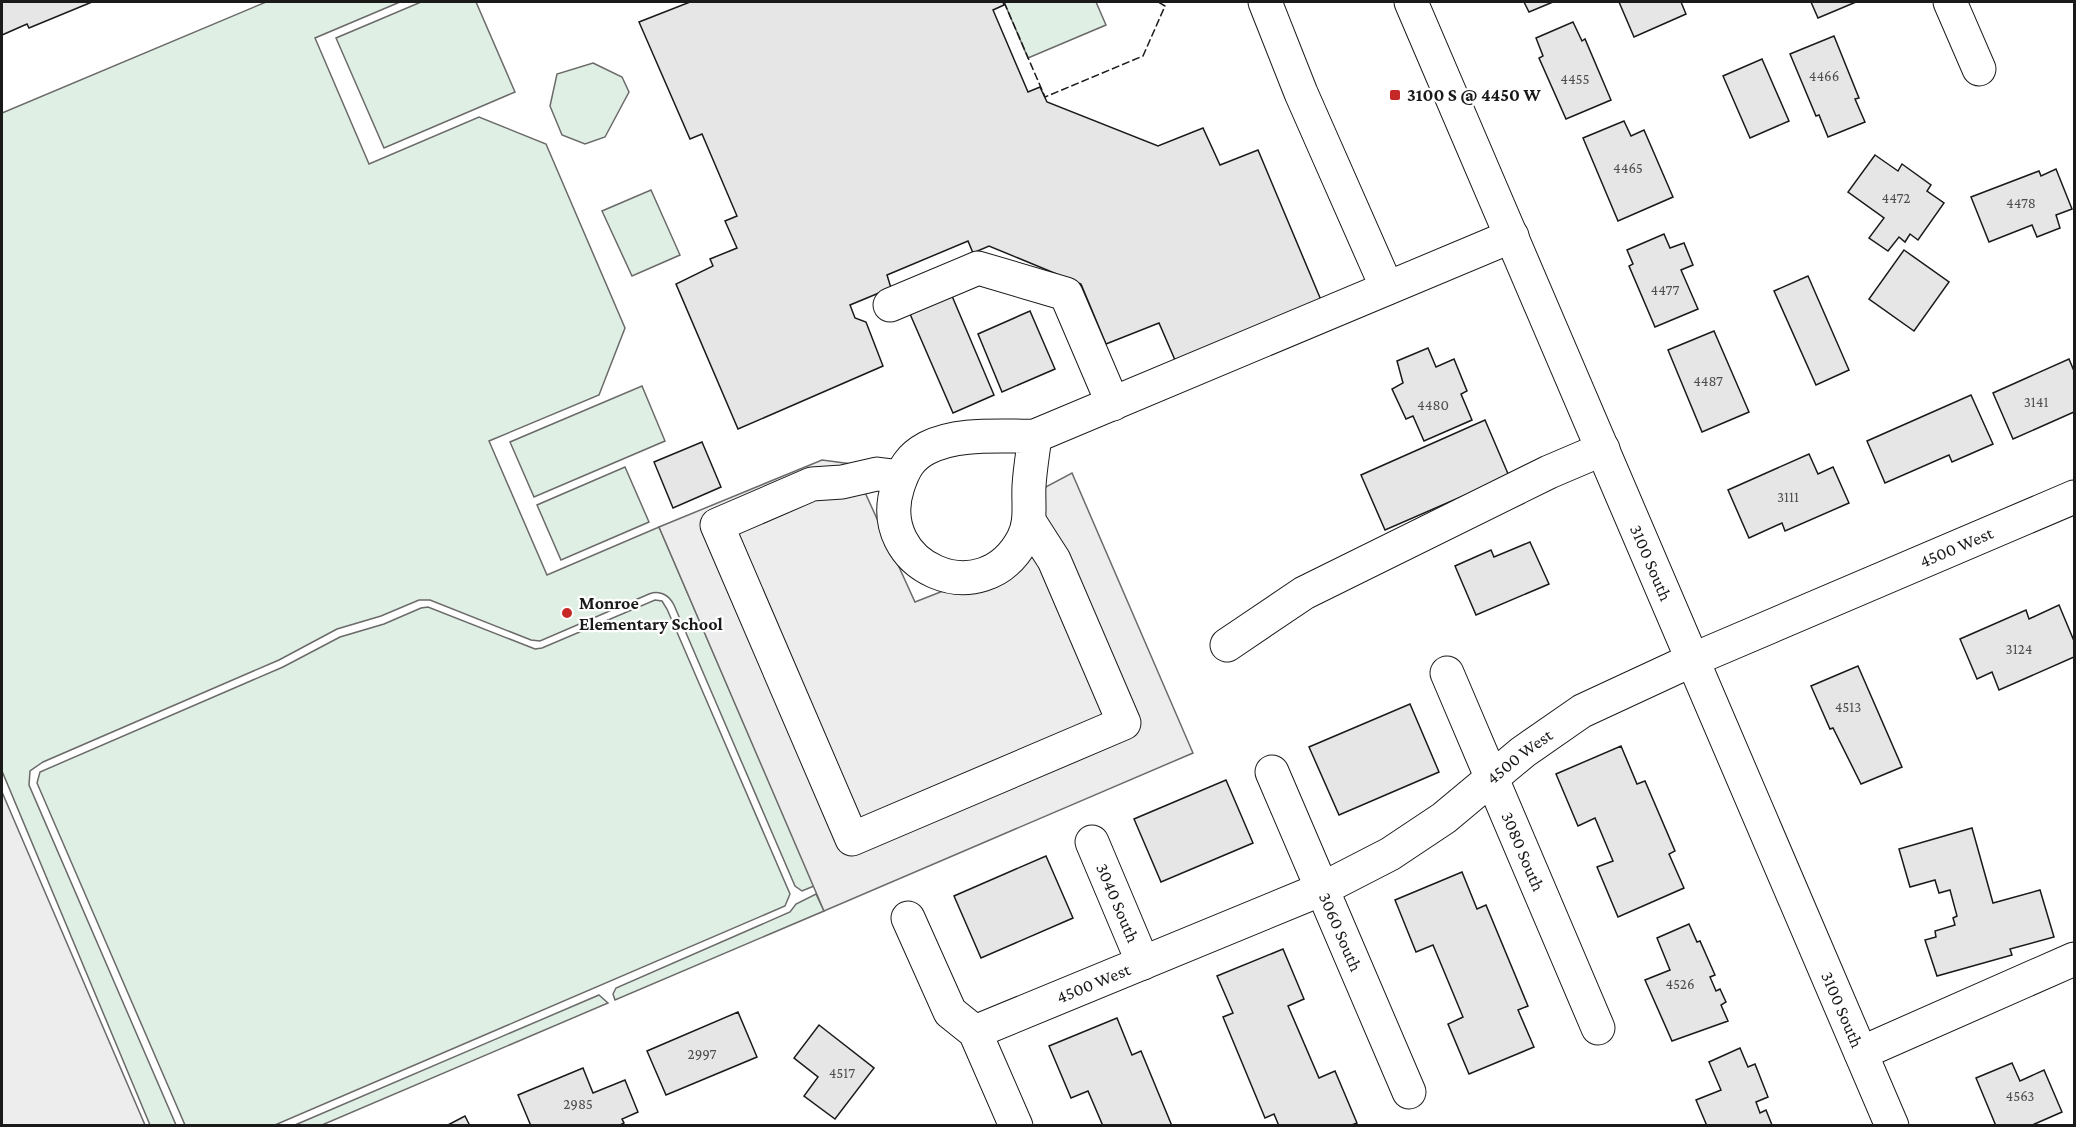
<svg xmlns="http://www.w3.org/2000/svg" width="2076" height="1127" viewBox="0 0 2076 1127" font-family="'Crimson Pro',serif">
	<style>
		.green { fill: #e0efe3; stroke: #6a6a6a; stroke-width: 1.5 }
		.parking { fill: #ededed; stroke: #6a6a6a; stroke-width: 1.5 }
		.building { fill: #e6e6e6; stroke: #1a1a1a; stroke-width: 1.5 }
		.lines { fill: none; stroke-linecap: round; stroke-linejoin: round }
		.minor-casing { stroke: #1a1a1a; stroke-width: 35 }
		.major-casing { stroke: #1a1a1a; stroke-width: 35 }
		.minor { stroke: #fff; stroke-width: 33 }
		.major { stroke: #fff; stroke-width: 33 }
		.fence { stroke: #1a1a1a; stroke-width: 1.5; stroke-dasharray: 8 3; stroke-linecap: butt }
		.poi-dot { fill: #c62828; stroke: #fff; stroke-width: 2 }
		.labels { text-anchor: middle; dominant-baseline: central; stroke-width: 4.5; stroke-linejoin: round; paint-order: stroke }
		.number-label { font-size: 15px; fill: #4d4d4d }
		.poi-label { font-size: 18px; font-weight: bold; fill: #1a1a1a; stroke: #fff; text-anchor: start }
		.street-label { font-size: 18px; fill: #1a1a1a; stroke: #fff }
	</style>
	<rect width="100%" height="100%" fill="#fff"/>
	<!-- green -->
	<g class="green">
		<path d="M 266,2 L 400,2 L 315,38 L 369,164 L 479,117 L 546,144 L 625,328 L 599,395 L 489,441 L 547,575 L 659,527 L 814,886 L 802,891 L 795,886 L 674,605 C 669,595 660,590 649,594 L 540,641 L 531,640 L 430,600 L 419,600 L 381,616 L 337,629 L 279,660 L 43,762 L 30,771 L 29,785 L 176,1125 L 150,1125 L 2,771 L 2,113 Z"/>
		<polygon points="421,2 476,2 515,92 384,148 336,38"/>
		<polygon points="1004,2 1096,2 1106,25 1028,58"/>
		<polygon points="593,63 622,77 629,92 605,137 585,144 562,135 550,106 557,74"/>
		<polygon points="651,190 680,255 632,276 602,211"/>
		<polygon points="642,386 665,441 534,497 510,442"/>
		<polygon points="625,467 649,522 561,560 537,505"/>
		<polygon points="655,600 662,601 667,609 790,894 785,906 275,1125 185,1125 37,783 40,772 283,667 340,637 384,624 421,608 428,607 535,649 542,648"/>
		<polygon points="816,894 824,911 615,1000 613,994 616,988 790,912 796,904"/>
		<polygon points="599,995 608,1003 322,1125 295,1125"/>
	</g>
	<!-- parking -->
	<g class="parking">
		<polygon points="822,460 852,464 915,602 948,589 968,589 1040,490 1072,473 1193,753 824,911 659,527"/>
		<polygon points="2,792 145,1125 2,1125"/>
	</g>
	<!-- building -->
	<g class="building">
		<polygon points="2,2 92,2 29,28 27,24 2,35"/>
		<polygon points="690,2 1003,2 1004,5 993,10 1028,92 1040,87 1047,102 1158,146 1203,128 1220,165 1258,150 1321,300 1175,360 1159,323 1106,344 1081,284 989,246 973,253 968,241 887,275 891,288 850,305 855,318 866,322 883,366 738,429 676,284 713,266 710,259 737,248 725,221 737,216 702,134 690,139 639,22"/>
		<polygon points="1524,2 1553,2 1529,12"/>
		<polygon points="1619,2 1681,2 1686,14 1634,37"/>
		<polygon points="1811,2 1856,2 1818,18"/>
		<polygon points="1573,22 1582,41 1585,39 1611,100 1566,119 1539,58 1543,56 1536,38"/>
		<polygon points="1834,36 1859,98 1855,99 1865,122 1828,137 1819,115 1816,116 1790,54"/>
		<polygon points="1762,59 1789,121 1750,138 1723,76"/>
		<polygon points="1624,121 1631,136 1644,130 1673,197 1618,221 1583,138"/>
		<polygon points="1875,155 1898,171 1902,164 1931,185 1927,191 1944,203 1918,240 1910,234 1905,242 1899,237 1888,251 1869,238 1884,218 1848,192"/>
		<polygon points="2056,169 2072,209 2056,215 2060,228 2037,237 2032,225 1989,242 1971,197 2039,171 2041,176"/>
		<polygon points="1664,234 1670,248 1684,243 1693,265 1681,270 1698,309 1655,327 1629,266 1633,264 1627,250"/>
		<polygon points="1904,250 1949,282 1914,331 1869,299"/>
		<polygon points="1808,276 1849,370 1816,385 1774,291"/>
		<polygon points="952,296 994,395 953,413 910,314"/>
		<polygon points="1030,311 1055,369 1002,392 978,334"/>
		<polygon points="1714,331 1749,412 1702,432 1668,350"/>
		<polygon points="1428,348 1436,367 1454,359 1467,391 1461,394 1472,420 1424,441 1413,416 1406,419 1392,389 1403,383 1397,361"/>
		<polygon points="2069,359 2074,371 2074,412 2013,439 1993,393"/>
		<polygon points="1971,395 1993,444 1952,462 1949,455 1885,483 1867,441"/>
		<polygon points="1485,420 1509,476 1385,530 1361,475"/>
		<polygon points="702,442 721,487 673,508 654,462"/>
		<polygon points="1809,454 1818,474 1833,467 1849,503 1785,531 1782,523 1749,538 1728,490"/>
		<polygon points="1530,542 1549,584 1476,615 1455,566 1491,550 1494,557"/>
		<polygon points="2059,605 2074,641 2074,657 1999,690 1992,672 1977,679 1960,639 2026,610 2029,619"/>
		<polygon points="1858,666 1902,767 1861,784 1833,728 1830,729 1811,686"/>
		<polygon points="1410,704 1439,772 1339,815 1309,747"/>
		<polygon points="1621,746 1637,784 1645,781 1675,851 1669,854 1684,888 1618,917 1597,867 1613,861 1595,818 1578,826 1556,774"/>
		<polygon points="1226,780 1253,843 1161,882 1134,819"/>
		<polygon points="1972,828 1993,903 2040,890 2054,937 2010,949 2012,955 1937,976 1925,940 1936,937 1935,931 1955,925 1953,918 1957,916 1950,890 1939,893 1935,880 1910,887 1899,849"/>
		<polygon points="1046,856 1073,918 981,958 954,896"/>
		<polygon points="1462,872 1477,909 1486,905 1528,1006 1518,1010 1534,1047 1469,1074 1448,1024 1463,1017 1433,945 1416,952 1395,900"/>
		<polygon points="1689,924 1697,942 1700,941 1715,975 1710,977 1716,991 1720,989 1726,1002 1721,1005 1728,1021 1672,1041 1645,980 1670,970 1657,938"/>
		<polygon points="1283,949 1304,999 1288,1006 1319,1078 1335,1071 1357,1123 1349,1126 1279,1126 1274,1114 1265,1118 1223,1017 1233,1013 1217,976"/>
		<polygon points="738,1012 757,1057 666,1095 647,1051"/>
		<polygon points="1117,1018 1132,1055 1141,1051 1172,1126 1103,1126 1088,1091 1071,1098 1049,1046"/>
		<polygon points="819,1025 874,1068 835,1119 804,1096 818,1077 794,1058"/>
		<polygon points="1740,1048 1748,1067 1755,1064 1768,1097 1756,1102 1760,1113 1766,1110 1772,1125 1707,1126 1696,1100 1721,1090 1709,1062"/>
		<polygon points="2012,1063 2020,1081 2044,1070 2062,1112 2030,1126 1996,1126 1976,1078"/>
		<polygon points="583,1068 593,1093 625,1080 638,1112 622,1119 624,1123 618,1126 531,1126 518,1095"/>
		<polygon points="465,1116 470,1126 446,1126"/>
	</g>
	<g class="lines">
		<defs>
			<g id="minor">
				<polyline points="1265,2 1301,93 1387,288"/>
				<polyline points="1950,2 1979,69"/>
				<polyline points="890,305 978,268 1066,294 1113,404"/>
				<path d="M 1035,436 C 1033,452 1030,469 1029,486 C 1028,504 1032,522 1023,539 C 983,616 871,567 898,486 C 904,468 910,457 927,448 C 959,432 1000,437 1035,436 L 1512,236"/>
				<polyline points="901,477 877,474 842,482 812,484 717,525 852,839 1124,723 1054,560 1029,521"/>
				<polyline points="1227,645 1304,593 1549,472 1603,449"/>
				<path id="s1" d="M 1447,673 L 1598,1028"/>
				<path id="s2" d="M 1272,772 L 1409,1092"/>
				<path id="s3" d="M 1092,842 L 1143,963"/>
				<polyline points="908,918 950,1012 975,1032 1016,1126"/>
				<path id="s4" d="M 975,1032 L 1322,889 L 1390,854 L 1444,818 L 1523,752 L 1582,711 L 1692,660 L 2074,497"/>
				<polyline points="1861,1053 2074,959"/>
			</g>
			<g id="major">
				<path id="s5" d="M 1411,2 L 1892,1126"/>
			</g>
		</defs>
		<!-- minor casing -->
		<use href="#minor" class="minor-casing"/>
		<!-- major casing -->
		<use href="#major" class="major-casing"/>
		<!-- minor -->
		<use href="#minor" class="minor"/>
		<!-- major -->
		<use href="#major" class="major"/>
		<!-- fence -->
		<polyline class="fence" points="1004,2 1045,97 1143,56 1165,6 1158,2"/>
	</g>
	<!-- markers -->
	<g class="poi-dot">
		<rect x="1389" y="89" width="12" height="12" rx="3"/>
		<circle cx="567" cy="613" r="6"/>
	</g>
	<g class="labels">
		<!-- number labels -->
		<g class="number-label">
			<text x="1824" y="76">4466</text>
			<text x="1575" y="79">4455</text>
			<text x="1628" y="168">4465</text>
			<text x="1896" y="198">4472</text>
			<text x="2021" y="203">4478</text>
			<text x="1665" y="290">4477</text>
			<text x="1708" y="381">4487</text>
			<text x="2036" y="402">3141</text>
			<text x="1433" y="405">4480</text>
			<text x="1788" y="497">3111</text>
			<text x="2019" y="649">3124</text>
			<text x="1848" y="707">4513</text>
			<text x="1680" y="984">4526</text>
			<text x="702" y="1054">2997</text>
			<text x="842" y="1073">4517</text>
			<text x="2020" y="1096">4563</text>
			<text x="578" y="1104">2985</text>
		</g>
		<!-- poi labels -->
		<g class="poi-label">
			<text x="1407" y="95">3100 S @ 4450 W</text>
			<text x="579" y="603">Monroe<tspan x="579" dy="21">Elementary School</tspan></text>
		</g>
		<!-- street labels -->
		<g class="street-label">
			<text stroke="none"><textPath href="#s4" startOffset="1100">4500 West</textPath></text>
			<text stroke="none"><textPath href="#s5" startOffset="610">3100 South</textPath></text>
			<text stroke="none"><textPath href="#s4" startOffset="614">4500 West</textPath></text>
			<text stroke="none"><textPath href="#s1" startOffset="194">3080 South</textPath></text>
			<text stroke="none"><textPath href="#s3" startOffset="66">3040 South</textPath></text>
			<text stroke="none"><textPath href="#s2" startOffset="174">3060 South</textPath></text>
			<text stroke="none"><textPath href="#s4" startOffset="128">4500 West</textPath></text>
			<text stroke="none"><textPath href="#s5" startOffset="1096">3100 South</textPath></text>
		</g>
	</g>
	<!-- border -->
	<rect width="2076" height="1127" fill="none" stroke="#1a1a1a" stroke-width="6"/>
</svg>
